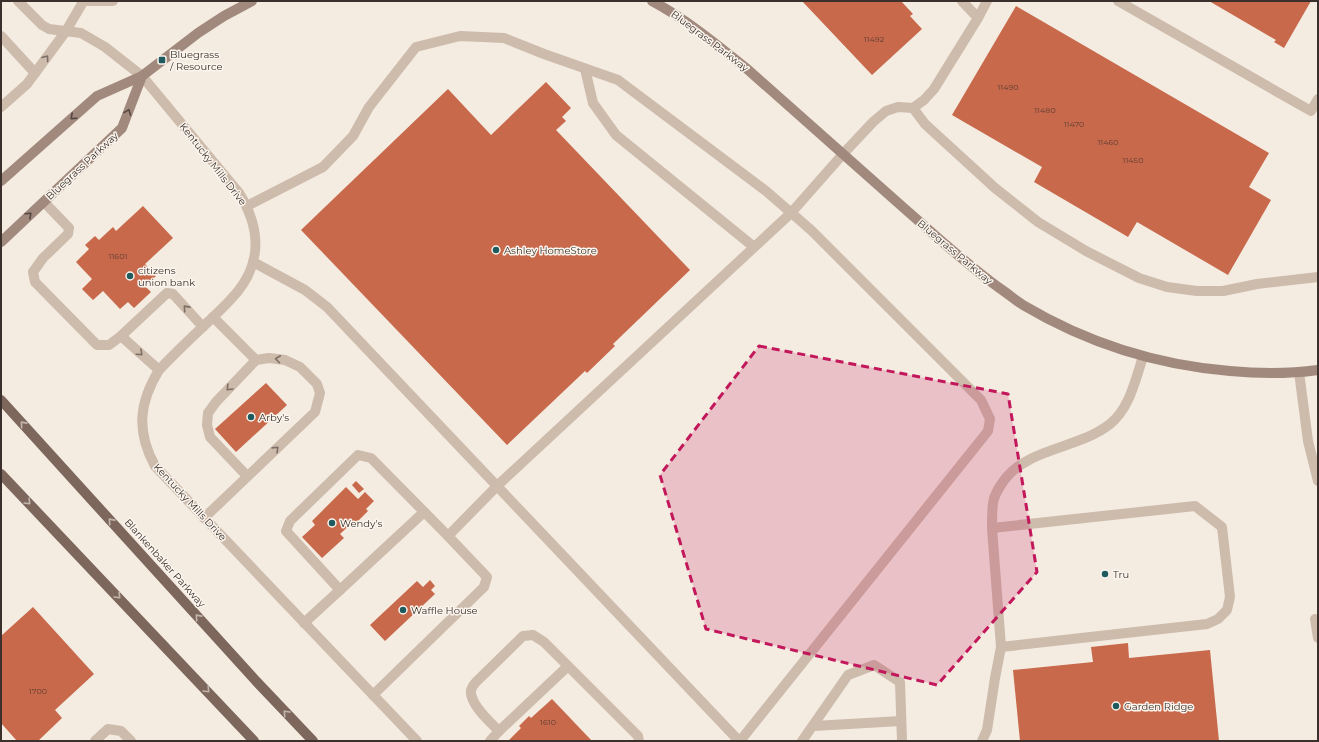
<svg xmlns="http://www.w3.org/2000/svg" width="1319" height="742" viewBox="0 0 1319 742" font-family="Montserrat,sans-serif">
	<style>
		.building { fill: #c8694b }
		.lines { fill: none; stroke-linecap: round; stroke-linejoin: round }
		.lane { stroke: #cdbbac; stroke-width: 10 }
		.street { stroke: #cdbbac; stroke-width: 10 }
		.secondary { stroke: #a18a7d; stroke-width: 10 }
		.primary { stroke: #7d675c; stroke-width: 10 }
		.oneway { stroke: #7d6f65 }
		.oneway2 { stroke: #544640 }
		.oneway3 { stroke: #c2b5ac }
		.marked { fill: #c2185b; fill-opacity: 0.2; stroke: #c2185b; stroke-width: 3; stroke-dasharray: 8 5; stroke-linejoin: round }
		.poi-dot { fill: #1f5a5e; stroke: #fbf5ee; stroke-width: 1.5 }
		.labels { text-anchor: middle; dominant-baseline: central; stroke-width: 3; stroke-linejoin: round; paint-order: stroke }
		.number-label { font-size: 8px; fill: #5e3e33 }
		.street-label { font-size: 10px; fill: #3b302b; stroke: #fbf5ee }
		.poi-label { font-size: 10px; fill: #3b302b; stroke: #fbf5ee; text-anchor: start }
	</style>
	<rect width="100%" height="100%" fill="#f4ebe1"/>
	<!-- building -->
	<g class="building">
		<polygon points="802,1 901,1 913,14 910,16 922,29 872,75"/>
		<polygon points="1209,1 1311,1 1284,48 1274,42 1276,40"/>
		<polygon points="1016,6 1269,153 1249,187 1271,200 1228,275 1137,222 1128,237 1123,234 1034,182 1042,167 952,115"/>
		<polygon points="546,82 571,108 562,117 566,121 556,130 690,270 613,344 615,346 587,373 585,371 507,445 301,230 448,89 491,135"/>
		<polygon points="143,206 173,238 145,264 156,276 145,286 151,292 134,308 128,302 120,309 103,291 93,300 82,289 92,279 76,262 89,249 85,245 95,236 99,240 113,227 116,231"/>
		<polygon points="266,383 287,405 236,452 215,429"/>
		<polygon points="356,481 364,489 359,493 352,485"/>
		<polygon points="346,487 358,499 365,492 374,501 366,509 368,511 355,524 353,522 340,534 344,538 322,558 302,537 315,525 312,521"/>
		<polygon points="430,580 435,586 431,590 435,594 385,641 370,625 417,581 423,587"/>
		<polygon points="33,607 94,674 55,710 62,718 38,741 17,741 1,723 1,636"/>
		<polygon points="1128,643 1129,658 1210,650 1219,741 1020,741 1013,670 1093,662 1091,647"/>
		<polygon points="552,699 592,741 508,741 521,728 519,726 529,716 531,718"/>
	</g>
	<g class="lines">
		<!-- lane -->
		<g class="lane">
			<polyline points="82,1 113,1"/>
			<polyline points="1118,1 1311,111 1318,99"/>
			<polyline points="978,18 987,1"/>
			<polyline points="1,36 35,73"/>
			<polyline points="585,69 593,103 616,135 754,247"/>
			<polyline points="1,107 27,84 66,31 83,2"/>
			<polyline points="913,108 925,124 995,188 1038,222 1086,251 1139,278 1167,287 1197,291 1223,291 1257,284 1318,277"/>
			<polyline points="44,202 69,228 68,234 43,258 33,272 35,282 97,345 109,345 121,336 167,293 173,294 203,327"/>
			<polyline points="247,206 323,167 353,136 369,107 416,47 460,36 504,38 544,54 618,80 766,191 811,230 981,400 990,419 988,431 740,741"/>
			<polyline points="253,262 305,290 327,307 739,741"/>
			<polyline points="213,317 256,360"/>
			<polyline points="121,336 159,370"/>
			<polyline points="204,518 315,412 320,393 317,384 300,367 285,360 269,358 256,360 216,402 208,413 207,425 210,437 247,476"/>
			<path d="M 992,528 L 1001,647 L 1207,624 L 1218,619 L 1227,610 L 1230,597 L 1222,527 L 1195,506 L 992,528 C 992,520 992,511 993,503 C 994,494 1000,486 1005,479 C 1031,447 1078,449 1110,424 C 1130,408 1135,380 1143,357"/>
			<polyline points="340,590 424,512"/>
			<polyline points="1315,619 1318,638"/>
			<polyline points="304,623 340,590 286,531 290,521 358,455 371,458 448,536"/>
			<path d="M 568,666 L 499,731 C 491,723 469,704 471,690 C 472,687 474,684 476,682 L 523,636 L 533,635 L 544,642 L 638,736 L 639,741"/>
			<polyline points="373,695 484,587 487,577 448,536 497,486 791,213 843,154 873,122 886,111 898,107 913,108 924,100 934,89 978,18 962,1"/>
			<polyline points="814,726 901,721"/>
			<polyline points="95,741 108,729 121,731 131,741"/>
			<polyline points="490,741 499,731"/>
			<polyline points="802,741 848,675 874,665 900,682 902,741"/>
			<polyline points="982,741 987,730 995,678 1001,647"/>
		</g>
		<!-- street -->
		<g class="street">
			<path d="M 18,1 L 42,25 L 49,29 L 81,33 L 105,47 L 142,76 L 239,193 C 262,230 262,267 231,299 C 224,307 216,314 209,321 C 192,337 175,353 159,370 C 139,403 136,431 155,466 L 417,741"/>
			<polyline points="1299,372 1308,441 1318,481"/>
		</g>
		<!-- secondary -->
		<g class="secondary">
			<path d="M 652,1 C 686,19 716,44 746,68 C 799,115 852,162 905,209 C 936,236 965,263 998,287 C 1007,293 1015,300 1023,305 C 1087,343 1157,365 1230,371 C 1260,374 1289,374 1318,370"/>
			<polyline points="1,181 97,96 142,76 198,33 224,16 252,1"/>
			<polyline points="1,242 122,128 142,76"/>
		</g>
		<!-- primary -->
		<g class="primary">
			<polyline points="1,400 256,681 313,741"/>
			<polyline points="1,474 254,741"/>
		</g>
	</g>
	<!-- one-way arrows -->
	<defs><path id="oneway-chevron" d="M-2-3.5L2.5 0L-2 3.5" fill="none" stroke-width="1.6" stroke-linecap="round" stroke-linejoin="round"/></defs>
	<g class="oneway">
		<use href="#oneway-chevron" transform="translate(46 58) rotate(-54)"/>
		<use href="#oneway-chevron" transform="translate(186 308) rotate(-132)"/>
		<use href="#oneway-chevron" transform="translate(140 353) rotate(42)"/>
		<use href="#oneway-chevron" transform="translate(278 359) rotate(-173)"/>
		<use href="#oneway-chevron" transform="translate(229 388) rotate(134)"/>
		<use href="#oneway-chevron" transform="translate(276 449) rotate(-44)"/>
	</g>
	<g class="oneway2">
		<use href="#oneway-chevron" transform="translate(128 112) rotate(-69)"/>
		<use href="#oneway-chevron" transform="translate(73 117) rotate(138)"/>
		<use href="#oneway-chevron" transform="translate(29 215) rotate(-43)"/>
	</g>
	<g class="oneway3">
		<use href="#oneway-chevron" transform="translate(23 424) rotate(-132)"/>
		<use href="#oneway-chevron" transform="translate(28 502) rotate(46)"/>
		<use href="#oneway-chevron" transform="translate(111 521) rotate(-132)"/>
		<use href="#oneway-chevron" transform="translate(118 596) rotate(46)"/>
		<use href="#oneway-chevron" transform="translate(198 617) rotate(-132)"/>
		<use href="#oneway-chevron" transform="translate(207 690) rotate(46)"/>
		<use href="#oneway-chevron" transform="translate(286 713) rotate(-133)"/>
	</g>
	<!-- marked area -->
	<path class="marked" d="M 759,346 L 1008,394 L 1037,572 L 937,685 L 706,629 L 660,475 Z"/>
	<!-- markers -->
	<g class="poi-dot">
		<rect x="158" y="56" width="8" height="8" rx="2"/>
		<circle cx="496" cy="250" r="4"/>
		<circle cx="130" cy="276" r="4"/>
		<circle cx="251" cy="417" r="4"/>
		<circle cx="332" cy="523" r="4"/>
		<circle cx="1105" cy="574" r="4"/>
		<circle cx="403" cy="610" r="4"/>
		<circle cx="1116" cy="706" r="4"/>
	</g>
	<g class="labels">
		<!-- number labels -->
		<g class="number-label">
			<text x="874" y="39">11492</text>
			<text x="1008" y="87">11490</text>
			<text x="1045" y="110">11480</text>
			<text x="1074" y="124">11470</text>
			<text x="1108" y="142">11460</text>
			<text x="1133" y="160">11450</text>
			<text x="118" y="256">11601</text>
			<text x="38" y="691">1700</text>
			<text x="548" y="722">1610</text>
		</g>
		<!-- street labels -->
		<g class="street-label">
			<text transform="translate(710 41) rotate(37)">Bluegrass Parkway</text>
			<text transform="translate(213 164) rotate(52)">Kentucky Mills Drive</text>
			<text transform="translate(82 166) rotate(-43)">Bluegrass Parkway</text>
			<text transform="translate(955 252) rotate(40)">Bluegrass Parkway</text>
			<text transform="translate(190 502) rotate(47)">Kentucky Mills Drive</text>
			<text transform="translate(165 563) rotate(48)">Blankenbaker Parkway</text>
		</g>
		<!-- poi labels -->
		<g class="poi-label">
			<text x="170" y="54">Bluegrass<tspan x="170" dy="12">/ Resource</tspan></text>
			<text x="504" y="250">Ashley HomeStore</text>
			<text x="138" y="270">citizens<tspan x="138" dy="12">union bank</tspan></text>
			<text x="259" y="417">Arby's</text>
			<text x="340" y="523">Wendy's</text>
			<text x="1113" y="574">Tru</text>
			<text x="411" y="610">Waffle House</text>
			<text x="1124" y="706">Garden Ridge</text>
		</g>
	</g>
	<!-- border -->
	<rect width="1319" height="742" fill="none" stroke="#3b302b" stroke-width="4"/>
</svg>
